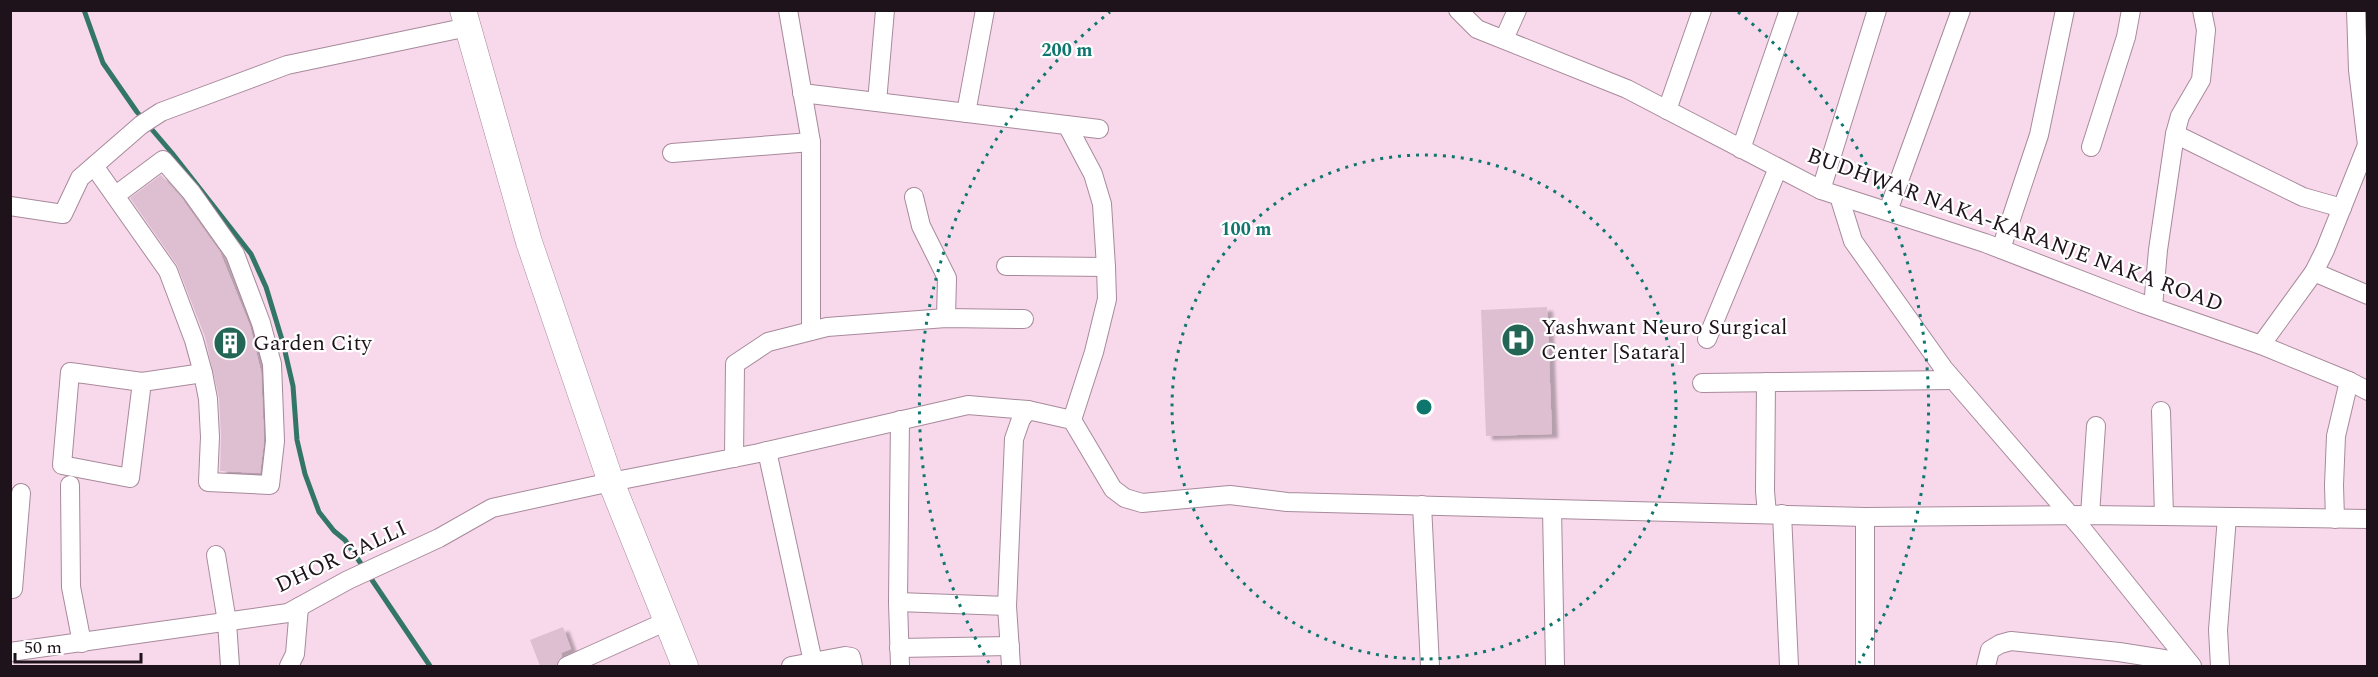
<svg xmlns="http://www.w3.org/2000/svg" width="2378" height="677" viewBox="0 0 2378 677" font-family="Spectral,serif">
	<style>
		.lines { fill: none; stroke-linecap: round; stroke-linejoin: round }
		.stream { stroke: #337667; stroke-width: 5 }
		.building { fill: #debfd1; filter: url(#shadow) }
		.street-casing { stroke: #a78a9b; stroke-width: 20 }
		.secondary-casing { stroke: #a78a9b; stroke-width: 27 }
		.street { stroke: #fff; stroke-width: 18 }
		.secondary { stroke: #fff; stroke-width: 26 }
		.ring { fill: none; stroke: #0f766e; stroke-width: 3; stroke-dasharray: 3 6 }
		.labels { text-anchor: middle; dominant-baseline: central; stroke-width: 4.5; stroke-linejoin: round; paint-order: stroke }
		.street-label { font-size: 22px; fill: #1e131a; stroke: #fff }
		.poi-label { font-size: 22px; fill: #1e131a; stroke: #fff; text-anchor: start }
		.centre { fill: #0f766e; stroke: #fff; stroke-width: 3 }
		.ring-label { font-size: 18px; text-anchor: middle; font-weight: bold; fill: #0f766e; stroke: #fff; stroke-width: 4.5; stroke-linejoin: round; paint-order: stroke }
	</style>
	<defs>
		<filter id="shadow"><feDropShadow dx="6" dy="4" stdDeviation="1.5" flood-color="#0004"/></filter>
	</defs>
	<rect width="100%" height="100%" fill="#f8d9eb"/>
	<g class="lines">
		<!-- stream -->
		<polyline class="stream" points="84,10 103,63 137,112 172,153 251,254 266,287 283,343 293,386 297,440 305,474 319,512 334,531 345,540 430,666"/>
	</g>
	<!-- building -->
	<g class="building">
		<polygon points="161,175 182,199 220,252 250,326 261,372 264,441 260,473 220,471 221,436 219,398 205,337 177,265 130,198"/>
		<polygon points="1547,307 1552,434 1486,436 1481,310"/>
		<polygon points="563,627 571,649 561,653 562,656 556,666 540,666 530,640"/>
	</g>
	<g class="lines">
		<defs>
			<g id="street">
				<polyline points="788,10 811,142 811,331"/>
				<polyline points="1458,10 1477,29 1627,89 1821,190 1985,243 2140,303 2261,345 2349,381 2368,391"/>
				<polyline points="1504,39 1517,10"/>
				<polyline points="802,93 1099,129"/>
				<polyline points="877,102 885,10"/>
				<polyline points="1667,110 1702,10"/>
				<polyline points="966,113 985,10"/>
				<polyline points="1067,125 1093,174 1102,204 1106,267 1107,299 1094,352 1072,420"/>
				<polyline points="2175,134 2303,197 2342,208"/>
				<polyline points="2091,147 2126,37 2131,10"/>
				<polyline points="1741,149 1789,10"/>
				<polyline points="672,153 811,142"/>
				<polyline points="94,166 168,271 194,340 203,373 208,399 210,437 208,482 270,485 275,441 272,364 261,323 235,254 191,192 163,160 116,195"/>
				<polyline points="1821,190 1877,10"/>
				<polyline points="1839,196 1853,241 1944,369 2083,530 2192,666"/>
				<polyline points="914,197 921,226 947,278 946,318"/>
				<polyline points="10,206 63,214 80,178 141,125 161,112 287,65 468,27"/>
				<polyline points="1888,211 1961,10"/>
				<polyline points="2001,249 2039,135 2065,10"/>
				<polyline points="1006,266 1106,267"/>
				<polyline points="2314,272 2368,295"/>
				<polyline points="2153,307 2158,250 2175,134 2180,116 2201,80 2206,30 2202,10"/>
				<polyline points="1707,339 1778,168"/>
				<polyline points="2261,345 2314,272 2325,250 2367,145 2358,70 2356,10"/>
				<polyline points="142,382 70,372 62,465 130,478 142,382 203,373"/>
				<polyline points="1766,382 1765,491 1767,514"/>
				<polyline points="1702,383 1953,380"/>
				<polyline points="2161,411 2164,516"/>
				<polyline points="767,451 813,662"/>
				<polyline points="734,458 735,364 768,342 827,327 946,318 1024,319"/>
				<polyline points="70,485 71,587 82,643"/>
				<polyline points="1422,505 1430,666"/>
				<polyline points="1552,509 1555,666"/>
				<polyline points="1782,514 1789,666"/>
				<polyline points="2090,515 2096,426"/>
				<polyline points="2335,519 2334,485 2336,436 2349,381"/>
				<polyline points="216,555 227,622 230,666"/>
				<polyline points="10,589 13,589 21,493"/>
				<polyline points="898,602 1007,606"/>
				<polyline points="899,648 1010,646"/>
				<polyline points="10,652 288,613 348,580 439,538 492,508 611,482 759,453 968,405 1028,410"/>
				<polyline points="289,666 295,654 299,607"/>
				<polyline points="567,666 667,621"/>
				<polyline points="791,666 845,656 851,657 853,666"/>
				<polyline points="900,666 898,602 900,420"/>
				<polyline points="1011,666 1007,606 1014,439 1021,419 1028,410 1072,420 1113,489 1125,498 1142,503 1230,495 1287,502 1865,517 2090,515 2368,519"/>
				<polyline points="1865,666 1865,517"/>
				<polyline points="1986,666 1990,650 2000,644 2011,641 2119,652 2189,663"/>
				<polyline points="2220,666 2218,630 2227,517"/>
			</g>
			<polyline id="secondary" points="463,10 529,242 611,482 685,666"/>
		</defs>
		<!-- street casing -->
		<use href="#street" class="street-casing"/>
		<!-- secondary casing -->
		<use href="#secondary" class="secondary-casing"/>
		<!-- street -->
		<use href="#street" class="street"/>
		<!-- secondary -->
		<use href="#secondary" class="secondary"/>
	</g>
	<!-- distance rings -->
	<g class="ring">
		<circle cx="1424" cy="407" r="252"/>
		<path d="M989 663A505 505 0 0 1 1110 12M1738 12A505 505 0 0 1 1859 663"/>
	</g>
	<!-- icons -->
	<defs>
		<symbol id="hospital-disc" viewBox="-11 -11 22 22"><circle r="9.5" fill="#246656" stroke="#fff"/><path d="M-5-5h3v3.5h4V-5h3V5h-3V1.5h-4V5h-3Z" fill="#fff"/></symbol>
		<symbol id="building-disc" viewBox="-11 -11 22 22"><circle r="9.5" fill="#246656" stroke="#fff"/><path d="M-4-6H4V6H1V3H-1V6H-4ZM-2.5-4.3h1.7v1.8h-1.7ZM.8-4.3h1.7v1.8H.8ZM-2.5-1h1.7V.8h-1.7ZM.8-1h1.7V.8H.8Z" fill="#fff"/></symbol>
	</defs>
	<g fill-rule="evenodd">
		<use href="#hospital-disc" x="1499" y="321" width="38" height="38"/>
		<use href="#building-disc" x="211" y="324" width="38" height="38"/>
	</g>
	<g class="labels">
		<!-- street labels -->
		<g class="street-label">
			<text transform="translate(2015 230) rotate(20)">BUDHWAR NAKA-KARANJE NAKA ROAD</text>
			<text transform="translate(341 557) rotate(-25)">DHOR GALLI</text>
		</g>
		<!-- poi labels -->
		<g class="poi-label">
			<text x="1541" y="327">Yashwant Neuro Surgical<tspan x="1541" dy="25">Center [Satara]</tspan></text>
			<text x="253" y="343">Garden City</text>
		</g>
	</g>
	<circle cx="1424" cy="407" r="9" class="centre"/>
	<g class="ring-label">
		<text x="1067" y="56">200 m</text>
		<text x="1246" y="235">100 m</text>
	</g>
	<!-- border -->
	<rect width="2378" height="677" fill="none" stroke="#1e131a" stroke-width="24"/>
	<!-- scale -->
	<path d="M15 653v9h126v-9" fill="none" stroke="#1e131a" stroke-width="3"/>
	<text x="24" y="653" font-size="18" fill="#1e131a" stroke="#ffffff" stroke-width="4.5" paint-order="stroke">50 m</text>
</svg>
